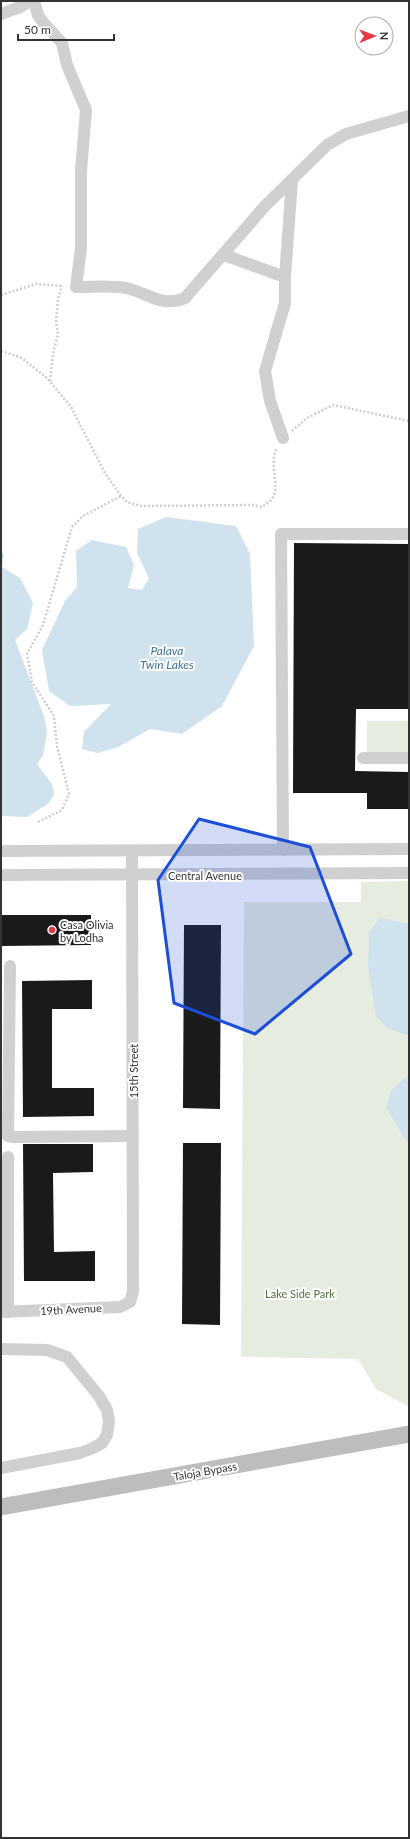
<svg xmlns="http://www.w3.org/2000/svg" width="410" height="1839" viewBox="0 0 410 1839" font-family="Lato,sans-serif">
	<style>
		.green { fill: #e6ecdf }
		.water { fill: #cfe2ee }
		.building { fill: #1a1a1a }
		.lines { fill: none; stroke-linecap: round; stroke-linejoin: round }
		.path { stroke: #cdcdcd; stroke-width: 2.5; stroke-dasharray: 2 2; stroke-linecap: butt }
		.street { stroke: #d0d0d0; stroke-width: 12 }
		.secondary { stroke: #bdbdbd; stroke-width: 17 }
		.marked { fill: #1d4ed8; fill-opacity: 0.2; stroke: #1d4ed8; stroke-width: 3; stroke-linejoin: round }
		.poi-dot { fill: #e63946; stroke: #fff; stroke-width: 1.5 }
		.labels { text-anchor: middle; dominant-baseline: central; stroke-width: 4; stroke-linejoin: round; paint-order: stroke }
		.street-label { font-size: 11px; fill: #333; stroke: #fff }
		.poi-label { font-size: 11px; fill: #333; stroke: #fff; text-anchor: start }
		.park-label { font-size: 11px; fill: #56703f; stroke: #fff }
		.water-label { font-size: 12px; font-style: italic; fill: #3f7597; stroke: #fff }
	</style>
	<rect width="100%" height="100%" fill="#fff"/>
	<!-- green -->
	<g class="green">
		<rect x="367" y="721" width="42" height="33"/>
		<polygon points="409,881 409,1405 408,1406 376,1389 358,1359 241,1357 244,902 361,902 361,882"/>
	</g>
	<!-- water -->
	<g class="water">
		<polygon points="166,517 236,526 250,554 254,646 222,706 182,734 150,729 118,747 98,753 82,749 84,732 111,704 70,706 49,691 42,650 65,601 77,587 76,551 92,540 126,547 134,565 128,588 142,590 149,578 137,553 138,529"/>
		<polygon points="1,549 4,555 2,567 20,578 33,603 27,629 15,640 44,716 47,733 43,755 37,764 52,784 54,794 49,803 27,817 1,816"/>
		<polygon points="380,918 409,924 409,1036 387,1028 376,1016 368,969 369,932"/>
		<polygon points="409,1075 409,1145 386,1108 391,1090"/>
	</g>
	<!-- building -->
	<g class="building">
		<polygon points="294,543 409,544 409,709 356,709 355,771 409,772 409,809 367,809 367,793 293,793"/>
		<polygon points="1,915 91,915 91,945 1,946"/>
		<polygon points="184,925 221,925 220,1109 183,1108"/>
		<polygon points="92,980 92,1009 52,1009 52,1088 94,1088 94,1116 23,1117 22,981"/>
		<polygon points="183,1143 221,1143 220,1325 182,1324"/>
		<polygon points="23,1144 93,1144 93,1172 53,1173 54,1252 95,1251 95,1281 24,1281"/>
	</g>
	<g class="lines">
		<!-- path -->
		<g class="path">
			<polyline points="1,295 36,284 63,286"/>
			<path d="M 1,351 L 22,358 L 47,378 L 71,407 L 105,473 L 121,496 L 127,502 L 141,506 L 253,505 L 262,507 C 265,504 270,502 272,499 C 281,485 268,465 277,448"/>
			<polyline points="50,381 53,354 58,334 56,321 58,299 62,286"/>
			<polyline points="292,431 307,418 333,405 409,421"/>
			<polyline points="38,822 62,810 69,794 57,746 54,716 32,682 27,654 43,625 72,527 83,516 121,496"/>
		</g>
		<!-- street -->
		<g class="street">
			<path d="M 34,1 L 38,15 L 42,21 L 62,43 L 67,65 L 86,110 L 81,171 L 81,248 L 76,287 C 92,287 110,285 126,288 C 148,293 162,308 185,298 L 265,206 L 327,145 L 346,134 L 409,116"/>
			<polyline points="1,14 20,7 30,1"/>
			<polyline points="224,255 285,277"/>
			<polyline points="283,438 270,401 265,371 285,303 285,277 292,180"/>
			<polyline points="363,758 409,758"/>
			<polyline points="283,850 281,534 409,534"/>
			<polyline points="1,851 409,849"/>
			<polyline points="1,875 409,873"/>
			<polyline points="10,966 8,1136 14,1137 133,1136"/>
			<polyline points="8,1157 8,1312"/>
			<polyline points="1,1312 120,1307 130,1302 133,1292 132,851"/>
			<polyline points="1,1349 47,1350 67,1357 99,1396 107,1410 109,1421 107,1435 102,1443 93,1448 80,1453 1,1468"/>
		</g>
		<!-- secondary -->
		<polyline class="secondary" points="1,1507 409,1434"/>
	</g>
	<!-- marked area -->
	<path class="marked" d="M 199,819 L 310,847 L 351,954 L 255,1034 L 174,1003 L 158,880 Z"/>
	<!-- markers -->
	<circle class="poi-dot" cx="52" cy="930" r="4"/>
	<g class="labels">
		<!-- street labels -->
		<g class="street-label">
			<text x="205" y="875">Central Avenue</text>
			<text transform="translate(133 1071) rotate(-90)">15th Street</text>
			<text transform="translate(71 1309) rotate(-3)">19th Avenue</text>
			<text transform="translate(205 1471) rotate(-10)">Taloja Bypass</text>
		</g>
		<!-- poi labels -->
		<g class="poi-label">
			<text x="60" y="924">Casa Olivia<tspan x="60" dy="13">by Lodha</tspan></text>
		</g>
		<!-- park labels -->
		<g class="park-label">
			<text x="300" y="1293">Lake Side Park</text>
		</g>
		<!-- water labels -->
		<g class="water-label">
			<text x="167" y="650">Palava<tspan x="167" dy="14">Twin Lakes</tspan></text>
		</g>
	</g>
	<!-- border -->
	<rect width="410" height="1839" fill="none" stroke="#333333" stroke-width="4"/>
	<!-- north arrow -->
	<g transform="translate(374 36) rotate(89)"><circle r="19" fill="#ffffff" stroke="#adadad"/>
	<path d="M0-3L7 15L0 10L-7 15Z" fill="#e63946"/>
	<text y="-6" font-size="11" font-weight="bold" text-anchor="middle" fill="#333333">N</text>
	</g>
	<!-- scale -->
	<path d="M18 34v6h96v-6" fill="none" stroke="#333333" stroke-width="2"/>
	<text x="24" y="34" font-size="12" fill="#333333" stroke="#ffffff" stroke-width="3" paint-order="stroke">50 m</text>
</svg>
